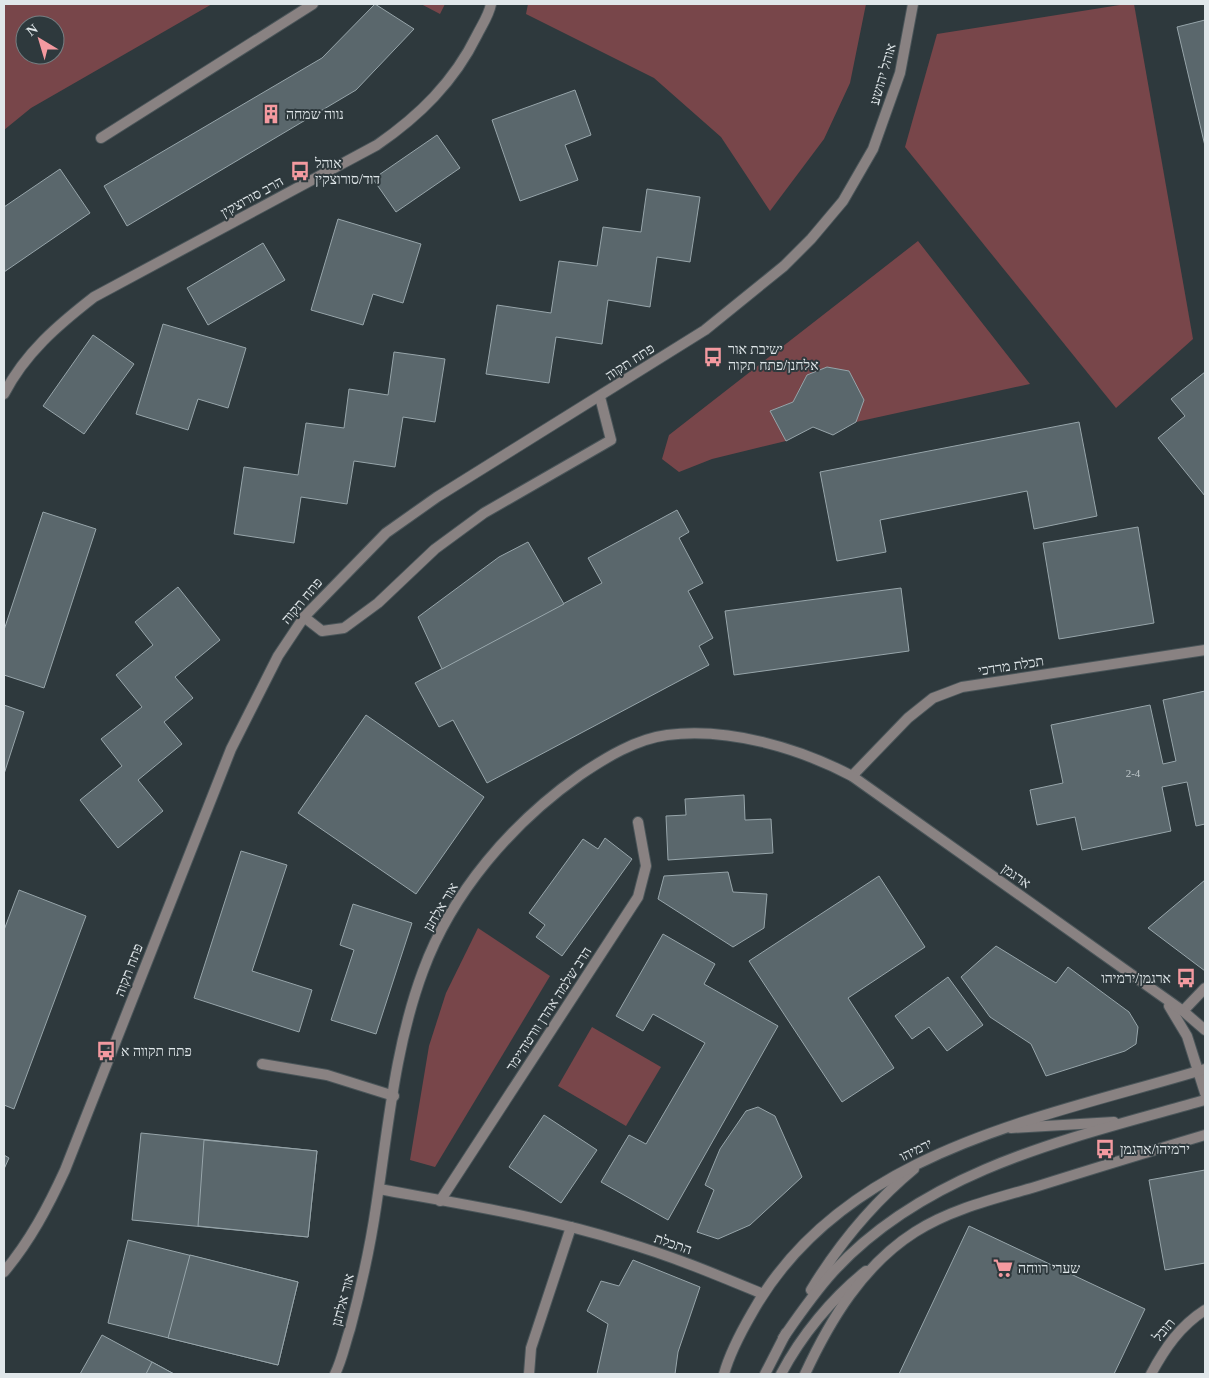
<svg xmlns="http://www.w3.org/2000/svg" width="1209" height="1378" viewBox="0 0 1209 1378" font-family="'Times New Roman',Heebo,serif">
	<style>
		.green { fill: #78464a; fill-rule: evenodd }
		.building { fill: #5a676c; stroke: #97a5aa }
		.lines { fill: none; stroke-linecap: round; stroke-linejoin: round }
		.service-casing { stroke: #4a5559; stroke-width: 12 }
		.minor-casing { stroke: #4a5559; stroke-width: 12 }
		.tertiary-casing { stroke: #4a5559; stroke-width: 12 }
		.service { stroke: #898282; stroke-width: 10 }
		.minor { stroke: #898282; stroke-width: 10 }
		.tertiary { stroke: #898282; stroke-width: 10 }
		.labels { text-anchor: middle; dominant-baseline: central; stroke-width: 4; stroke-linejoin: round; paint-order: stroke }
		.number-label { font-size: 11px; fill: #bec7ca }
		.street-label { font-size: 14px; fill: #e0e7ea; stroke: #2e393d }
		.poi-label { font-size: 14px; fill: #e0e7ea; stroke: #2e393d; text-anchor: start }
	</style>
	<rect width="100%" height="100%" fill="#2e393d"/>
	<!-- green -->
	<g class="green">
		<path d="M 4,4 L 212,4 L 31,108 L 4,130 ZM 25,25 L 55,25 L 55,55 L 25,55 Z"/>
		<polygon points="421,4 445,4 440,14"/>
		<polygon points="528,4 866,4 850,83 824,139 770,211 721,137 654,78 526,14"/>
		<polygon points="1126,4 1134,4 1193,339 1116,408 905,147 937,34"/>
		<polygon points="918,241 1030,384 856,422 863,400 849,371 827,367 807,375 793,402 771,411 786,441 712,459 679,472 662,459 669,435"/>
		<polygon points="478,928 550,976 435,1167 410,1160 429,1046 446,993"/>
		<polygon points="592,1027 661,1067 626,1126 558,1086"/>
	</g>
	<!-- building -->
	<g class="building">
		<polygon points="375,4 414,29 356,90 127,226 104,186 322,58"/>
		<polygon points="1205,20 1205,146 1177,27"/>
		<polygon points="575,90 591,135 565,145 578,180 520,201 492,120"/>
		<polygon points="437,135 460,168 396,212 373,179"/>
		<polygon points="60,169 90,213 4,272 4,207"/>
		<polygon points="647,189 700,197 690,262 657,257 650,307 608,300 602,344 556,337 549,383 486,374 497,305 551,313 559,261 597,266 603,227 641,232"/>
		<polygon points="338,219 421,244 403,303 373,294 363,325 311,310"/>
		<polygon points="263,243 285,280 208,325 187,288"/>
		<polygon points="163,324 246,348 228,408 198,399 188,430 136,414"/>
		<polygon points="93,335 134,364 84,434 43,406"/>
		<polygon points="394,352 445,359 435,422 403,417 395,467 354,461 347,504 301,497 294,543 234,534 244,467 298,475 306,423 344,428 349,389 388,395"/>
		<polygon points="827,367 849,371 864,400 856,422 833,435 813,427 786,441 770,411 793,402 807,375"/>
		<polygon points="1205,372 1205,496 1158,438 1185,416 1171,399"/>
		<polygon points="1079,422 1097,516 1034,529 1027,491 880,520 886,552 837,561 820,472"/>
		<polygon points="677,510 689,532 679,538 703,583 688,591 713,638 699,646 709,665 487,783 453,720 439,727 415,683 602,583 588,558"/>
		<polygon points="43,512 96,529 44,688 4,675 4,630"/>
		<polygon points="1138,527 1154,623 1059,639 1043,543"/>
		<polygon points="528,542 564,604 442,669 418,617 499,557"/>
		<polygon points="178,587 220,640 175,677 193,698 164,722 182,744 138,780 163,811 118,848 80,800 122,766 101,739 142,707 116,675 153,645 135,622"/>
		<polygon points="901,588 909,651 734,675 725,611"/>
		<polygon points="1205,691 1205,824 1196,826 1187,782 1162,787 1171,831 1082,850 1075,817 1037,825 1030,790 1063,783 1051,725 1150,705 1163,764 1176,761 1163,700"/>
		<polygon points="4,705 24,712 4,774"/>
		<polygon points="366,715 484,797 416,894 298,813"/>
		<polygon points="744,795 745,820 771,819 773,853 668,860 666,816 686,815 685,799"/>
		<polygon points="605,838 632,859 562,956 536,937 545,925 529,913 583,839 598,849"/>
		<polygon points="241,851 287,865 252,971 312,990 299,1032 194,998"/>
		<polygon points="728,872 733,892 767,894 764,928 733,947 658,899 664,876"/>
		<polygon points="879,876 925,947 848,998 894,1068 842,1102 749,961"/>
		<polygon points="1205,880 1205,971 1148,928"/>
		<polygon points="19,890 86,916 14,1109 4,1105 4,930"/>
		<polygon points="353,904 412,923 376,1034 331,1020 354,950 340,945"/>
		<polygon points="663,934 715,964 704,984 778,1026 668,1220 601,1182 629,1135 646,1144 705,1043 653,1014 643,1031 616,1016"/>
		<polygon points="996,946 1056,983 1068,967 1129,1012 1138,1027 1136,1044 1125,1051 1046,1076 1031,1044 990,1017 961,977"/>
		<polygon points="948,977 983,1025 947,1051 929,1027 912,1039 895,1016"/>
		<polygon points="758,1107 775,1116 802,1177 750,1225 718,1239 697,1232 714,1190 705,1185 720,1149 746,1111"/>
		<polygon points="544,1115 597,1150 561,1203 509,1167"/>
		<polygon points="141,1133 317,1151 308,1237 132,1220"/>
		<polygon points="204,1140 317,1151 308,1237 198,1226"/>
		<polygon points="4,1155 9,1158 4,1169"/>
		<polygon points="1205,1170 1205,1263 1165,1270 1149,1180"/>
		<polygon points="969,1226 1145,1309 1114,1374 899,1374"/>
		<polygon points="128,1240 298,1282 278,1365 108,1323"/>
		<polygon points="190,1255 298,1282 278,1365 168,1338"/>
		<polygon points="633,1260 700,1287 678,1352 675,1374 597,1374 608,1324 587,1311 601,1281 619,1286"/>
		<polygon points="102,1335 152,1362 174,1374 80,1374"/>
		<polygon points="152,1362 174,1374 146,1374"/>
	</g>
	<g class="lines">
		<defs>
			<g id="service">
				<polyline points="101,138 313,4"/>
				<polyline points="304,617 322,631 344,628 378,603 435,549 484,513 611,440 600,397"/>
				<polyline points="1183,1011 1205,988"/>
				<polyline points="262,1064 327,1075 394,1096"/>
				<polyline points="1011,1128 1114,1122"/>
				<path d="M 811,1290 C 839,1244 873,1203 914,1169"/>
				<path d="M 783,1338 C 799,1315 814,1293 833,1272 C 928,1168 1075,1137 1205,1100"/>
				<polyline points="765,1374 786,1333"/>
				<path d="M 781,1374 C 801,1336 832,1298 866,1271"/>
			</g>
			<g id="minor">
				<polyline points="852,776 908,718 933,698 962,687 1205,650"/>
				<polyline points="1169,1006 1187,1036 1205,1093"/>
				<path d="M 379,1189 C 461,1204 545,1217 624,1242 C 672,1256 717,1275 763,1294"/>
				<polyline points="440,1201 638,897 646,866 638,822"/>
				<path d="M 335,1374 C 342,1360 345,1344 350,1329 C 361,1288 370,1248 376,1207 C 388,1128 395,1046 423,971 C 452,892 512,823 580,775 C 605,758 636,739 667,735 C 728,727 799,748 852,776 L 1183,1011 L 1205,1030"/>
				<polyline points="529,1374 531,1348 571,1227"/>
				<path d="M 1151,1374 C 1165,1348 1180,1326 1205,1310"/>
			</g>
			<g id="tertiary">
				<path d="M 4,394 C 25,353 58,325 94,297 L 377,145 C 419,116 454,82 477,35 C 482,25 489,15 491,4"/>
				<path d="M 4,1272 C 30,1241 48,1207 65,1170 L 231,749 L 278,656 L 304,617 L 386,533 L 437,497 L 705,330 L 784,266 L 811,239 L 843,201 L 873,149 L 900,73 L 913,4"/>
				<path d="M 724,1374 C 730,1352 741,1332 752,1313 C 843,1150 1043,1118 1205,1069"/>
				<path d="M 805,1374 C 830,1320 863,1265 915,1232 C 951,1209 994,1199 1035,1187 C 1092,1169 1148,1152 1205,1135"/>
			</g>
		</defs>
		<!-- service casing -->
		<use href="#service" class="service-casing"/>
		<!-- minor casing -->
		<use href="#minor" class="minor-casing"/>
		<!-- tertiary casing -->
		<use href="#tertiary" class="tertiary-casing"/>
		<!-- service -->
		<use href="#service" class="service"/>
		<!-- minor -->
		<use href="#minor" class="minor"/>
		<!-- tertiary -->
		<use href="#tertiary" class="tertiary"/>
	</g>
	<!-- icons -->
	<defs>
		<symbol id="building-bare" viewBox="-9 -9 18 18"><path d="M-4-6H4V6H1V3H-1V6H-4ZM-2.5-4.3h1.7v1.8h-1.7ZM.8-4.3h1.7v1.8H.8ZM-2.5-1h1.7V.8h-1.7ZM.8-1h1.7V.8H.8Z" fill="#f49aa0" stroke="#2e393d" stroke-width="2.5" paint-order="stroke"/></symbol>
		<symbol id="bus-bare" viewBox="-9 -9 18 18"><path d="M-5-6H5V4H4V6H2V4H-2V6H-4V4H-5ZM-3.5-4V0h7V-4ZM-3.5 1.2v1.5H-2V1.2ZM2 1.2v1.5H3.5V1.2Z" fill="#f49aa0" stroke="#2e393d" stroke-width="2.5" paint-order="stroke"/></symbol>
		<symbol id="supermarket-bare" viewBox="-9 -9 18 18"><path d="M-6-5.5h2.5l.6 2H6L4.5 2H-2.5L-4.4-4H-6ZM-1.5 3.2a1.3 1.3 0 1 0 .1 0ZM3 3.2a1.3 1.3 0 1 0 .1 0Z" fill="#f49aa0" stroke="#2e393d" stroke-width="2.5" paint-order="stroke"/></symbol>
	</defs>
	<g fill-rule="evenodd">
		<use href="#building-bare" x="257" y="100" width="28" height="28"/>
		<use href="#bus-bare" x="286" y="157" width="28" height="28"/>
		<use href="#bus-bare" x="699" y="343" width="28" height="28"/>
		<use href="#bus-bare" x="1172" y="964" width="28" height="28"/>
		<use href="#bus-bare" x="92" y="1037" width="28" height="28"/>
		<use href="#bus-bare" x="1091" y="1135" width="28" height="28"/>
		<use href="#supermarket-bare" x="989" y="1254" width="28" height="28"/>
	</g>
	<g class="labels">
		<!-- number labels -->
		<g class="number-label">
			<text x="1133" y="773">2-4</text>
		</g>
		<!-- street labels -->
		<g class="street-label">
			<text transform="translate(883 74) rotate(-74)">אוהל יהושע</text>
			<text transform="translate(252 197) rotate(-29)">הרב סורוצקין</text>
			<text transform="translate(630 362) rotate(-33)">פתח תקוה</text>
			<text transform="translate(302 601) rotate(-50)">פתח תקוה</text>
			<text transform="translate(1011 666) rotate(-9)">תכלת מרדכי</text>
			<text transform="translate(1016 876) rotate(35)">ארגמן</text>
			<text transform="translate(441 907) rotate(-59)">אור אלחנן</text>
			<text transform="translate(129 970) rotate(-69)">פתח תקוה</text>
			<text transform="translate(549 1009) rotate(-57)">הרב שלמה אהרן וורטהיימר</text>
			<text transform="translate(916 1150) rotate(-26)">ירמיהו</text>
			<text transform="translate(673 1244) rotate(19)">התכלת</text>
			<text transform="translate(343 1300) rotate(-75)">אור אלחנן</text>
			<text transform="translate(1164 1330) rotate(-50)">תובל</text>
		</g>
		<!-- poi labels -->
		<g class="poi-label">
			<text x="286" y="114">נווה שמחה</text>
			<text x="315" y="163">אוהל<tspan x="315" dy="16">דוד/סורוצקין</tspan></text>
			<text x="728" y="349">ישיבת אור<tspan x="728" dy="16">אלחנן/פתח תקוה</tspan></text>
			<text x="1171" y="978" text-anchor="end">ארגמן/ירמיהו</text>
			<text x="121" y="1051">פתח תקווה א</text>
			<text x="1120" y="1149">ירמיהו/ארגמן</text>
			<text x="1018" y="1268">שערי רווחה</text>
		</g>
	</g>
	<!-- border -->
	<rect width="1209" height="1378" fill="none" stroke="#e0e7ea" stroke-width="10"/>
	<!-- north arrow -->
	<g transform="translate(40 40) rotate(322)"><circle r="24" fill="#2e393d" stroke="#757f82"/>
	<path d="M0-4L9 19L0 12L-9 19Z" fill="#f49aa0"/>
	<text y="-8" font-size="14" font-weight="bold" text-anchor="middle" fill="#e0e7ea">N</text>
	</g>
</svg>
